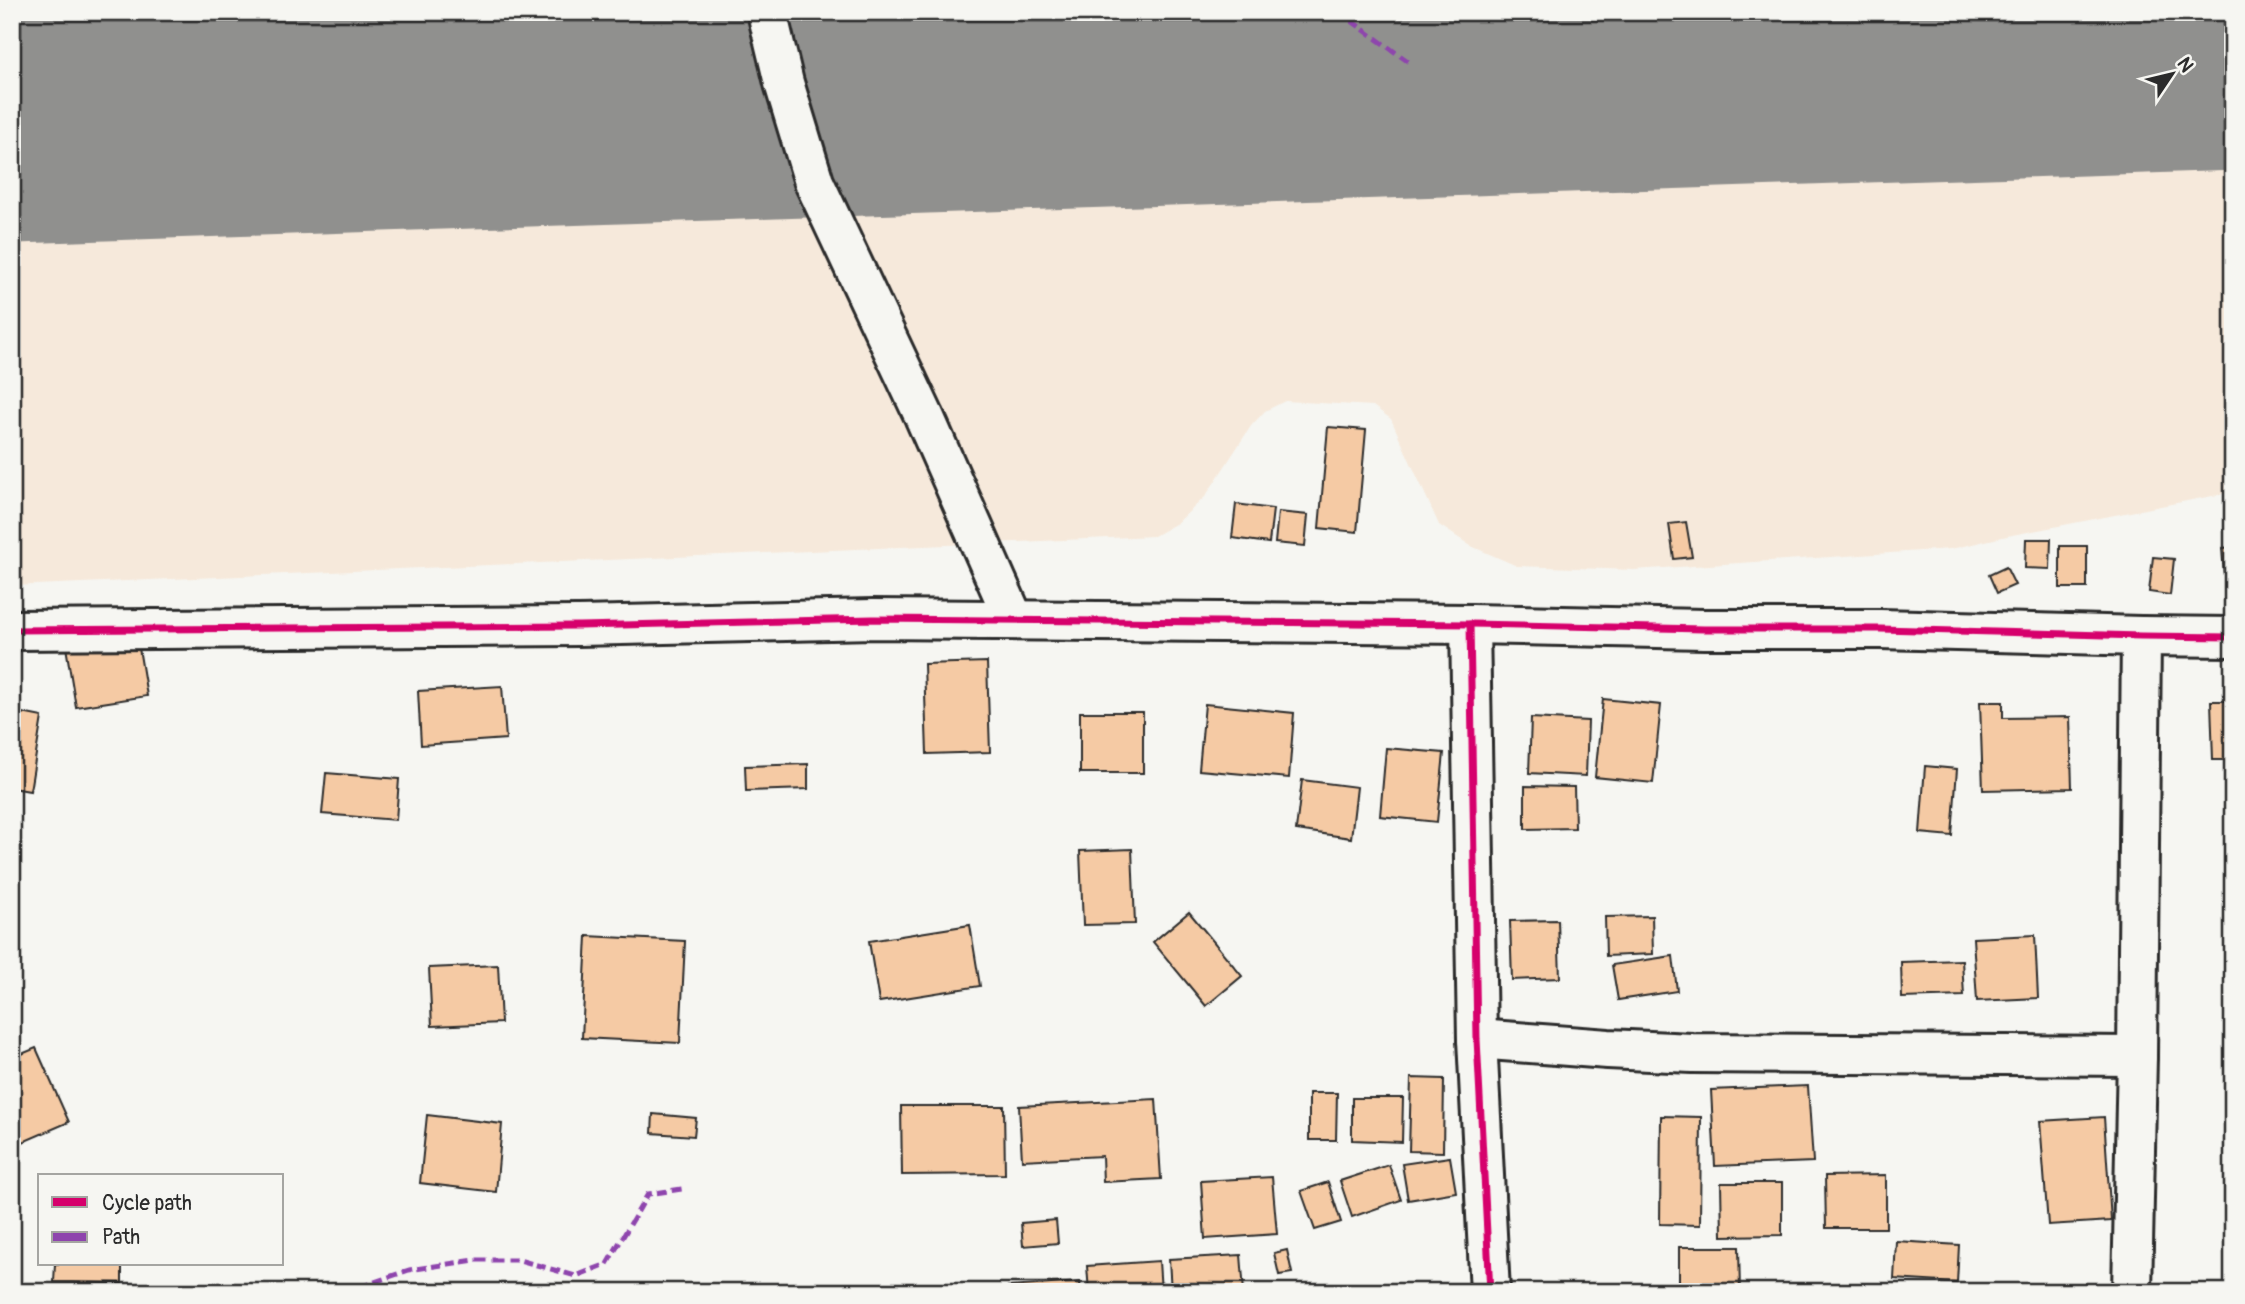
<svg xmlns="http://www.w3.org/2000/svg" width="2245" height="1304" viewBox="0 0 2245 1304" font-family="Pangolin,sans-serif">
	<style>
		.built { fill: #f6e9db }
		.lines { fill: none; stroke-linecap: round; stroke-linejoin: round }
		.runway { stroke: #90908e; stroke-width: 271 }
		.building { fill: #f5caa4; stroke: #2b2b2b; stroke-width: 2 }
		.minor-casing { stroke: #2b2b2b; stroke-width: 44 }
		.minor { stroke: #f6f6f2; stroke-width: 38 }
		.quiet { stroke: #8e44ad; stroke-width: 5; stroke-dasharray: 10 5; stroke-linecap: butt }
		.cycleway-casing { stroke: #f6f6f2; stroke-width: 11 }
		.cycleway { stroke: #d6006c; stroke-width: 7 }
	</style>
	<rect width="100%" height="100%" fill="#f6f6f2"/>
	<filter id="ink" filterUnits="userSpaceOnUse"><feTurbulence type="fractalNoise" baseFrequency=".0143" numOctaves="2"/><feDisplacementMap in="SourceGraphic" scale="14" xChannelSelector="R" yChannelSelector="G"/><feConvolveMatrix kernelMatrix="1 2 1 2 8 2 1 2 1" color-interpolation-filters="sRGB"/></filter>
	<g filter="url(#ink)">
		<!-- built -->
		<polygon class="built" points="12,12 2233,12 2233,492 2007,536 1951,549 1634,570 1517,566 1471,546 1439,525 1391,419 1373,406 1285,401 1265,411 1251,426 1205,497 1177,523 1154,536 12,586"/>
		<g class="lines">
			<!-- runway -->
			<polyline class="runway" points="12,108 2233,35"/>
		</g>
		<!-- building -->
		<g class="building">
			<polygon points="1328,427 1366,430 1357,532 1319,528"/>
			<polygon points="1236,504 1273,509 1269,543 1232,538"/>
			<polygon points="1278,512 1308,515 1305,546 1275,543"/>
			<polygon points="1686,522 1692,557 1674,559 1669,524"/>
			<polygon points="2026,539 2051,539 2050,569 2025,568"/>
			<rect x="2060" y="546" width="27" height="42"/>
			<polygon points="2233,547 2233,587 2225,588 2222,548"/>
			<polygon points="2153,557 2174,559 2170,595 2149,592"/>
			<polygon points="2006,567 2015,585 1997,593 1989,575"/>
			<polygon points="137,636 147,696 76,707 66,647"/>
			<polygon points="987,662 990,752 927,754 924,664"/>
			<polygon points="502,686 506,739 421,745 418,691"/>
			<polygon points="1603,699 1661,705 1653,783 1595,777"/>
			<polygon points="2211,701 2233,701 2233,760 2213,760"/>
			<polygon points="1980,702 2003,702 2003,718 2070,717 2072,788 1983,790"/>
			<polygon points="1205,704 1294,713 1289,778 1199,770"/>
			<polygon points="12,711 42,717 30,791 12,788"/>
			<rect x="1080" y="712" width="63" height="61"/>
			<polygon points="1531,718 1588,721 1586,776 1529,773"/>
			<polygon points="1386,748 1444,753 1437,822 1380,816"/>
			<polygon points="808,764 808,789 746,791 745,766"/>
			<polygon points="1925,766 1957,769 1952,836 1920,833"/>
			<polygon points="326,773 399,779 396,820 322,814"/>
			<polygon points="1302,780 1357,787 1351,838 1296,830"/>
			<polygon points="1525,786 1574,787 1575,828 1525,829"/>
			<polygon points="1132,849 1135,924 1083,925 1080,851"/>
			<polygon points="1189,912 1242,976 1206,1006 1153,942"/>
			<polygon points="1652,916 1653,954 1606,956 1605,917"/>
			<polygon points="1558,920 1560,978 1512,980 1510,921"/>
			<polygon points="970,925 980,986 879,1002 869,941"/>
			<polygon points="2035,935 2038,998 1977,1001 1973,938"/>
			<polygon points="587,936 685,941 680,1043 582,1038"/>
			<polygon points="1673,956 1677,991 1618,1000 1612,965"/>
			<polygon points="1962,960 1964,996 1902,998 1901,962"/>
			<polygon points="498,965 501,1023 432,1026 429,968"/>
			<polygon points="36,1048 69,1122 16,1145 12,1137 12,1058"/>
			<polygon points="1411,1078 1444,1079 1443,1152 1409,1151"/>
			<polygon points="1808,1086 1813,1162 1715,1166 1711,1090"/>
			<polygon points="1309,1093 1337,1093 1336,1140 1309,1140"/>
			<polygon points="1352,1098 1403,1098 1402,1142 1352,1140"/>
			<polygon points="1156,1099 1161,1179 1103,1182 1102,1156 1022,1160 1019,1106"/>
			<polygon points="901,1106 1004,1106 1005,1174 902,1175"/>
			<polygon points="653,1114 696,1118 694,1136 652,1133"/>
			<polygon points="427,1115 502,1124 496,1192 420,1183"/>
			<polygon points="1661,1116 1701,1117 1700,1225 1660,1224"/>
			<polygon points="2104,1117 2111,1221 2048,1225 2040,1121"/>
			<polygon points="1450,1157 1456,1192 1408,1200 1402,1164"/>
			<polygon points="1389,1165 1401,1200 1352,1217 1340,1181"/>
			<polygon points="1886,1175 1886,1228 1826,1228 1825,1176"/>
			<polygon points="1272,1177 1277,1234 1205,1239 1201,1181"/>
			<polygon points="1328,1182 1341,1222 1315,1230 1301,1191"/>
			<polygon points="1721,1183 1782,1183 1782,1235 1722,1236"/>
			<polygon points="1056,1220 1058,1243 1023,1246 1021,1223"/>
			<polygon points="1896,1241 1959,1245 1957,1283 1894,1279"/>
			<polygon points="1679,1247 1739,1247 1740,1292 1679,1292"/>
			<polygon points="1287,1250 1292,1273 1279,1275 1274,1253"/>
			<polygon points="1241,1255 1244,1292 1171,1292 1169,1259"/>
			<polygon points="1159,1261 1161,1292 1089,1292 1087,1266"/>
			<polygon points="55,1264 122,1264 122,1283 54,1282"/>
			<polygon points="1080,1282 1081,1292 1009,1292 1008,1287"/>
			<polygon points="2033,1289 2033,1292 1978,1290"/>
		</g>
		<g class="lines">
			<defs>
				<g id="minor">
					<polyline points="767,12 784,83 814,182 924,416 1014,620"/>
					<polyline points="1470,624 1477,1039 1490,1292"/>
					<polyline points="12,630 579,626 873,619 1470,624 1704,629 1880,629 2141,636 2233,637"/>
					<polyline points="1477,1039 1608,1049 1692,1053 2137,1056"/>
					<polyline points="2132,1292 2137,1056 2141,636"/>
				</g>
			</defs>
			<!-- minor casing -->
			<use href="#minor" class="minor-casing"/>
			<!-- minor -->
			<use href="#minor" class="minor"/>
			<!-- quiet -->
			<g class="quiet">
				<polyline points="1339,12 1409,62"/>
				<polyline points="346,1292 409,1270 475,1260 519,1260 576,1276 607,1264 648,1194 682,1189"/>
			</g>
			<defs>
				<g id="cycleway">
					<polyline points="1470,624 1477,1039 1490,1292"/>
					<polyline points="12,630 579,626 873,619 1470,624 1704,629 1880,629 2141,636 2233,637"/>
				</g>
			</defs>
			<!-- cycleway casing -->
			<use href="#cycleway" class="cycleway-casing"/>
			<!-- cycleway -->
			<use href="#cycleway" class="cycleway"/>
		</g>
	</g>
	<!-- margin -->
	<rect width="2245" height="1304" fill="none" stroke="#f6f6f2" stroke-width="42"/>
	<rect x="21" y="21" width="2203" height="1262" fill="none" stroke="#2b2b2b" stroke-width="2.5" filter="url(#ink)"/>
	<!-- legend -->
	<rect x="38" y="1174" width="245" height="91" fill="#f6f6f2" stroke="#a5a5a2" stroke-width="2"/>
	<rect x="52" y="1197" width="35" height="10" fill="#d6006c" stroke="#a5a5a2" stroke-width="2"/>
	<text x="102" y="1210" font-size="21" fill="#2b2b2b">Cycle path</text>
	<rect x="52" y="1232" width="35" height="10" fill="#8e44ad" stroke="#a5a5a2" stroke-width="2"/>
	<text x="102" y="1244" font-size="21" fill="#2b2b2b">Path</text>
	<!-- north arrow -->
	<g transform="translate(2172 74) rotate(55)" stroke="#f6f6f2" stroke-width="5" paint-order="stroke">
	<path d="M0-5L12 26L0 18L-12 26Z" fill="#2b2b2b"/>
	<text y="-10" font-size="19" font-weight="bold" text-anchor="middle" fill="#2b2b2b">N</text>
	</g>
</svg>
